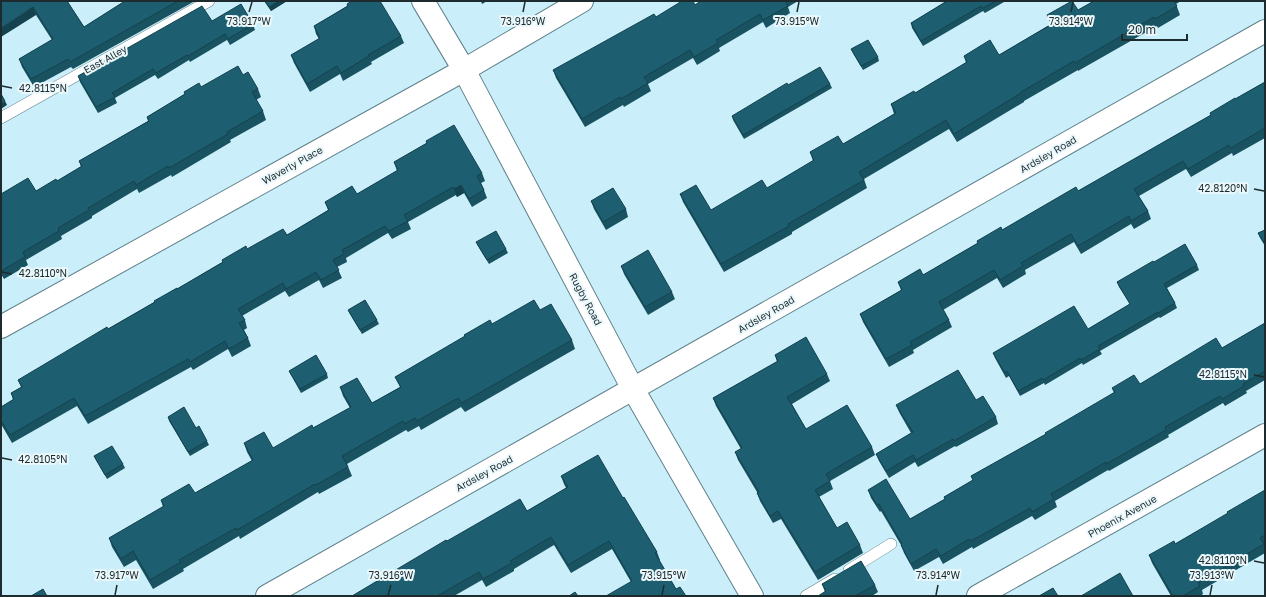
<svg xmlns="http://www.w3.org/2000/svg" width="1266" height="597" viewBox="0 0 1266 597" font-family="'Golos Text',sans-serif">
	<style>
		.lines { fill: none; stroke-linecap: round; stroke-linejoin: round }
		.lane-casing { stroke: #5f808a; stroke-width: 12 }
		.street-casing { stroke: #5f808a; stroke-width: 24 }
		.lane { stroke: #fff; stroke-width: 11 }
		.street { stroke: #fff; stroke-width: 22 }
		.wall { fill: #195260 }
		.shaded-wall { fill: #14424e }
		.building { fill: #1d5f70; stroke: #14424e }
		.ticks { fill: none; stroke: #1d2b2f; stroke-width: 1.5 }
		.labels { text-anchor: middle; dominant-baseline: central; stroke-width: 4; stroke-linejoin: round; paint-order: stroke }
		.street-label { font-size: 10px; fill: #1d2b2f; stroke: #eaf8fc }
		.ticks-label { font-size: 10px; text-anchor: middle; fill: #1d2b2f; stroke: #eaf8fc; stroke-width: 4; stroke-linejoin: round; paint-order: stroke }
	</style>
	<rect width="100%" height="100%" fill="#cbeffa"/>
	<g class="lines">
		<defs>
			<g id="lane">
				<polyline points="1,118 209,1"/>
				<polyline points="849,570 891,544"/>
				<polyline points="806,596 835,579"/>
			</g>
			<g id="street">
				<polyline points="423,1 464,70 633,389 752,596"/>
				<polyline points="1,327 464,70 582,1"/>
				<polyline points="267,596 1265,31"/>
				<polyline points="978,596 1265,435"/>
			</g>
		</defs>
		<!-- lane casing -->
		<use href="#lane" class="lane-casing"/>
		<!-- street casing -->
		<use href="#street" class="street-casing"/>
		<!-- lane -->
		<use href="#lane" class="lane"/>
		<!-- street -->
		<use href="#street" class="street"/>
	</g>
	<!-- wall -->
	<g class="wall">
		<polygon points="1,1 69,1 68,2 84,27 125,1 195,1 73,69 71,67 34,87 22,67 19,59 52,40 36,15"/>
		<polygon points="264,1 287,1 271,11"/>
		<polygon points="701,1 798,1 788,7 790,13 766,28 763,22 719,48 720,51 697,65 693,58 648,84 651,91 624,107 623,105 585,127 556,78 553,70 656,17 695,5"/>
		<polygon points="947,1 1003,1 1004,2 985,13 983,11 923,46 912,28 911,23"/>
		<polygon points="1094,1 1181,1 1176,4 1180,15 1158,28 1157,26 1078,71 1078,70 1024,101 1024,102 957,142 949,129 864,179 867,188 792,232 792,234 724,272 683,202 680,194 711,210 767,188 813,161 810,152 843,144 894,114 891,104 915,93 966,63 964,56 999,55 1051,24 1047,15 1078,10"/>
		<polygon points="347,4 401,36 404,43 371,62 372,64 343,81 340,74 310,92 294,63 291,55 319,39 316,34 314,26 347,6"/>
		<polygon points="212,21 253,24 255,30 230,45 227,40 190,62 189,60 158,79 155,75 115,98 117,103 98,113 80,82 78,76"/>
		<polygon points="851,49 878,57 879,61 863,70 853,53"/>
		<polygon points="243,75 258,89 261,97 256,100 263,111 266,120 230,140 231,142 172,177 171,175 139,193 137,189 92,216 92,218 61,236 62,239 26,260 28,265 4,279 1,274 1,194 36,191 57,181 81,167 79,161 148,121 147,117 185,94 184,92"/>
		<polygon points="1265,82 1265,138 1233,156 1232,153 1191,177 1186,169 1139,196 1148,211 1151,219 1134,229 1131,224 1081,254 1074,242 1025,270 1026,274 1003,288 997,278 943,310 949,320 952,327 913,350 914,353 889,367 863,322 860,314 901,290 898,282 923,275 978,243 977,241 1002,230 1078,191 1211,115 1210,113"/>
		<polygon points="830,84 832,88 744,139 733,120 732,116 788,85"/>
		<polygon points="426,141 482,173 485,181 481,183 484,190 487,198 472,207 464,193 457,197 456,195 408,222 411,229 392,239 388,233 346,258 347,262 337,267 342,278 323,288 319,280 289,297 285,291 242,316 245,320 247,328 244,330 248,338 251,346 232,357 228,349 193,370 191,367 88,424 77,406 12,443 1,424 1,407 13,400 11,393 21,387 18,380 108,329 223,262 222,260 247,249 287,235 328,210 325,202 357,194 397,171 394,162 427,143"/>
		<polygon points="591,201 626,209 628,217 606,230 594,209"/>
		<polygon points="1265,230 1265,246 1260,238 1258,233"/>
		<polygon points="476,242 506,249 508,253 489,264 478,246"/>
		<polygon points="1154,262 1197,265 1199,270 1167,288 1175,303 1177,308 1160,318 1159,317 1100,351 1102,354 1083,365 1082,363 1045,385 1044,383 1020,396 1009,376 1006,378 995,358 993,353 1088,329 1130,304 1119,287 1117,282"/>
		<polygon points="621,266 672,292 675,299 648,315 624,274"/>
		<polygon points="348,310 377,320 379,324 362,334 350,314"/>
		<polygon points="540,310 572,340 575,349 465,412 461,407 421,430 419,426 408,432 406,430 347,464 352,476 319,494 318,492 240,539 239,536 183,569 184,571 153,589 136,560 124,567 112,547 109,538 163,507 161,500 195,493 252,461 247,452 244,443 273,448 313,428 350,408 343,396 340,387 372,403 400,387 395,377 464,337 464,335 492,324"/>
		<polygon points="1265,323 1265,380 1246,391 1247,393 1225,406 1223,403 1168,435 1169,437 1109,471 1108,470 1055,501 1057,507 1035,520 1032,516 973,549 972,547 943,564 939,557 914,571 904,553 901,545 881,511 880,512 871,498 868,490 910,519 945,499 944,497 973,480 971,476 1046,434 1114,393 1112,388 1140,384 1222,348"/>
		<polygon points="775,355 827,374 830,381 792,404 806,429 872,447 875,455 830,481 833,489 819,497 837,528 860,545 863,553 818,580 781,519 773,523 760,501 757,493 757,492 738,460 735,452 741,449 716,406 713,398 777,362"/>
		<polygon points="289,371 327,374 328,378 301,393 291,375"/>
		<polygon points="976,400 996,417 998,424 956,447 955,446 918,467 915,462 889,478 879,461 876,454 911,433 899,412 896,405"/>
		<polygon points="168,417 196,428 207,441 209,445 190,456 169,421"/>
		<polygon points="94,456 123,464 125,468 107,479 96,460"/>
		<polygon points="561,476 623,498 657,552 660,560 659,561 676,589 686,596 631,582 612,549 571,573 554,545 514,569 514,571 486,587 482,580 454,596 352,596 447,541 527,511 566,488 564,484"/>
		<polygon points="1265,490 1265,544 1264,545 1265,553 1202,590 1203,594 1200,596 1171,596 1152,563 1149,555 1175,544 1228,514"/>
		<polygon points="822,584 875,585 878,592 872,596 821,596 825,592"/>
	</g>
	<!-- shaded-wall -->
	<g class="shaded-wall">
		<polygon points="279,1 287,1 271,11 269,7"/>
		<polygon points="481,1 487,1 482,4"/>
		<polygon points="33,7 36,15 1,37 1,28"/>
		<polygon points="5,101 7,105 1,109 1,104"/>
		<polygon points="461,185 464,193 457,197 454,189"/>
	</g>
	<!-- building -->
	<g class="building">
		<polygon points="1,1 67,1 84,27 125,1 178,1 70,62 68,59 31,79 19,59 53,39 33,7 1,28"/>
		<polygon points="265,1 279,1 269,7"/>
		<polygon points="352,1 380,1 401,36 368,55 369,56 341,73 337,66 307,84 291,55 320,38 314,26 348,6 347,4"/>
		<polygon points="682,1 693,1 695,5 701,1 785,1 788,6 763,20 760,14 716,40 718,43 694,57 690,50 644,77 648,83 621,99 620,97 582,119 553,70 654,14 656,17"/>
		<polygon points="947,1 996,1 983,8 981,6 921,41 911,23"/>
		<polygon points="1072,1 1078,10 1094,1 1174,1 1177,6 1155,19 1154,17 1075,63 1074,61 1021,92 1021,93 954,134 946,120 859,172 864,180 788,224 789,226 721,264 680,194 696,185 711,210 762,180 767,188 814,160 810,152 838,136 843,144 896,113 891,104 914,91 915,93 967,62 964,56 990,40 999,55 1052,24 1047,15"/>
		<polygon points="241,4 253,24 228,39 225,34 188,56 187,55 156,73 153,69 112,93 115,97 96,107 78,76 202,6 212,21"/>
		<polygon points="868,40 878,57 861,66 851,49"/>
		<polygon points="238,66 243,75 248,72 258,89 252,92 263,111 227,132 228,134 169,168 168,166 136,185 134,181 88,208 89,210 58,228 59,231 23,252 25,257 1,271 1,194 28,178 36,191 56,179 57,181 82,166 79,161 149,121 147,117 185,94 184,92 199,83 201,87"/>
		<polygon points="820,67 830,84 743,135 732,116 787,83 788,85"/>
		<polygon points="1265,82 1265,128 1231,148 1229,145 1188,169 1183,161 1134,189 1148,211 1131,221 1129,216 1078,246 1071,234 1021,263 1023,266 1000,280 994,270 939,302 949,320 910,342 912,345 886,359 860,314 902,290 898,282 920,269 923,275 978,243 977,241 1001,227 1002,230 1076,187 1078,191 1211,115 1210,113 1235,98 1235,99"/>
		<polygon points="1,94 5,101 1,104"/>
		<polygon points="454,125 482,173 477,176 484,190 469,199 461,185 454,189 453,187 404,215 408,221 389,231 385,226 342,250 344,254 333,260 339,270 321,280 316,272 286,289 283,283 238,309 245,320 239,323 248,338 229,349 225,341 190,362 188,359 85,416 74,398 10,435 1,421 1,407 14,399 11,393 22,387 18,380 107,327 108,329 155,302 154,301 177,288 177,289 223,262 222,260 246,246 247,249 283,229 287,235 329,210 325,202 352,186 357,194 398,170 394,162 427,143 426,141"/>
		<polygon points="613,188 626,209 603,222 591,201"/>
		<polygon points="1265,230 1265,244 1258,233"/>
		<polygon points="496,231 506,249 487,260 476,242"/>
		<polygon points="1185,244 1197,265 1164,284 1175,303 1158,313 1158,312 1098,346 1100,349 1081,360 1080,358 1043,380 1042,378 1018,391 1007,371 1005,373 993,353 1074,306 1088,329 1130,304 1117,282 1153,261 1154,262"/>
		<polygon points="648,250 672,292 645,307 621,266"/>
		<polygon points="365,300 377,320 360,330 348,310"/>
		<polygon points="534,300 540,310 551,304 572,340 462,403 458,398 417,421 415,418 405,424 403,421 342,456 348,467 316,485 315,484 237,530 236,528 179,560 181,562 150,580 133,551 121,559 109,538 164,506 161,500 189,484 195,493 253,460 244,443 264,432 273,448 312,425 313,428 351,407 340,387 357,378 372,403 401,387 395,377 465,336 464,335 490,320 492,324"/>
		<polygon points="1265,323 1265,371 1243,384 1244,386 1222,399 1220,396 1165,427 1166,430 1106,464 1106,462 1051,494 1054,499 1032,512 1030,508 971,541 969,539 941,556 936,549 911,564 901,545 902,544 879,504 877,505 868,490 886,479 910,519 945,499 944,497 973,480 971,476 1046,434 1045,433 1115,392 1112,388 1134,375 1140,384 1216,338 1222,348"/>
		<polygon points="806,337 827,374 787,397 806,429 847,405 872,447 826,474 830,481 815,490 837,528 847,522 860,545 815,572 778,511 770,516 757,493 759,492 735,452 742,448 713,398 778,361 775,355"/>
		<polygon points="316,355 327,374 300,389 289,371"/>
		<polygon points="958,370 976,400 983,396 996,417 954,441 953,439 916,460 913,455 886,471 876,454 913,432 896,405"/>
		<polygon points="184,407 196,428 199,426 207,441 188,452 168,417"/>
		<polygon points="112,446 123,464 105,475 94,456"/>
		<polygon points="598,455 623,498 624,497 657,552 655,553 676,589 680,587 686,596 606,596 632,581 609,541 568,565 551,537 510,561 512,563 483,579 479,572 437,596 352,596 446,540 447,541 520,499 527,511 568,487 561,476"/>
		<polygon points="1265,490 1265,535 1260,538 1264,544 1198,583 1200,586 1183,596 1173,596 1149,555 1174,541 1175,544 1228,513 1227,512"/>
		<polygon points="861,561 875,585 855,596 821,596 820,595 826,591 822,584"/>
		<polygon points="1120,573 1133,596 1081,596"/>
		<polygon points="1053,588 1058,596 1039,596"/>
		<polygon points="43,589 47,596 31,596"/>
		<polygon points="575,592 578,596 569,596"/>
	</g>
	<!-- ticks -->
	<path class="ticks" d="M 249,12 L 252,2M 523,12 L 525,2M 797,12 L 799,2M 1071,12 L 1073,2M 2,86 L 12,88M 1254,189 L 1264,191M 2,272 L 12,274M 1254,375 L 1264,377M 2,458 L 12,460M 1254,561 L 1264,563M 115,595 L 117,585M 388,595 L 391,585M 662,595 L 664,585M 936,595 L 938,585M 1210,595 L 1212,585"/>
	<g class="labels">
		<!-- street labels -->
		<g class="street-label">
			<text transform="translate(105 59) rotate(-29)">East Alley</text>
			<text transform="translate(1048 154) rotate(-30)">Ardsley Road</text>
			<text transform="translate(292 165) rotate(-29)">Waverly Place</text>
			<text transform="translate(586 299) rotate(62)">Rugby Road</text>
			<text transform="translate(766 314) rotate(-30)">Ardsley Road</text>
			<text transform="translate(484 473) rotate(-29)">Ardsley Road</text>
			<text transform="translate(1122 516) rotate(-29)">Phoenix Avenue</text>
		</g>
	</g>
	<g class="ticks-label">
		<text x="249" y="25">73.917°W</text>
		<text x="523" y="25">73.916°W</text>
		<text x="797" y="25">73.915°W</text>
		<text x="1071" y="25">73.914°W</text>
		<text x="43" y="92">42.8115°N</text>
		<text x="1223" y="192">42.8120°N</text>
		<text x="43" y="277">42.8110°N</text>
		<text x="1223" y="378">42.8115°N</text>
		<text x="43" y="463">42.8105°N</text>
		<text x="1223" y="564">42.8110°N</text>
		<text x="117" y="579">73.917°W</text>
		<text x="391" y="579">73.916°W</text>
		<text x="664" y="579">73.915°W</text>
		<text x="938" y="579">73.914°W</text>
		<text x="1212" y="579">73.913°W</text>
	</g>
	<!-- border -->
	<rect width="1266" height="597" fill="none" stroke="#1d2b2f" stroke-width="4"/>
	<!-- scale -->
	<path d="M1122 34v6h65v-6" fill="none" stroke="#1d2b2f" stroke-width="2"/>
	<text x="1128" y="34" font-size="12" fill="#1d2b2f" stroke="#eaf8fc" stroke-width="3" paint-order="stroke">20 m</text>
</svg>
